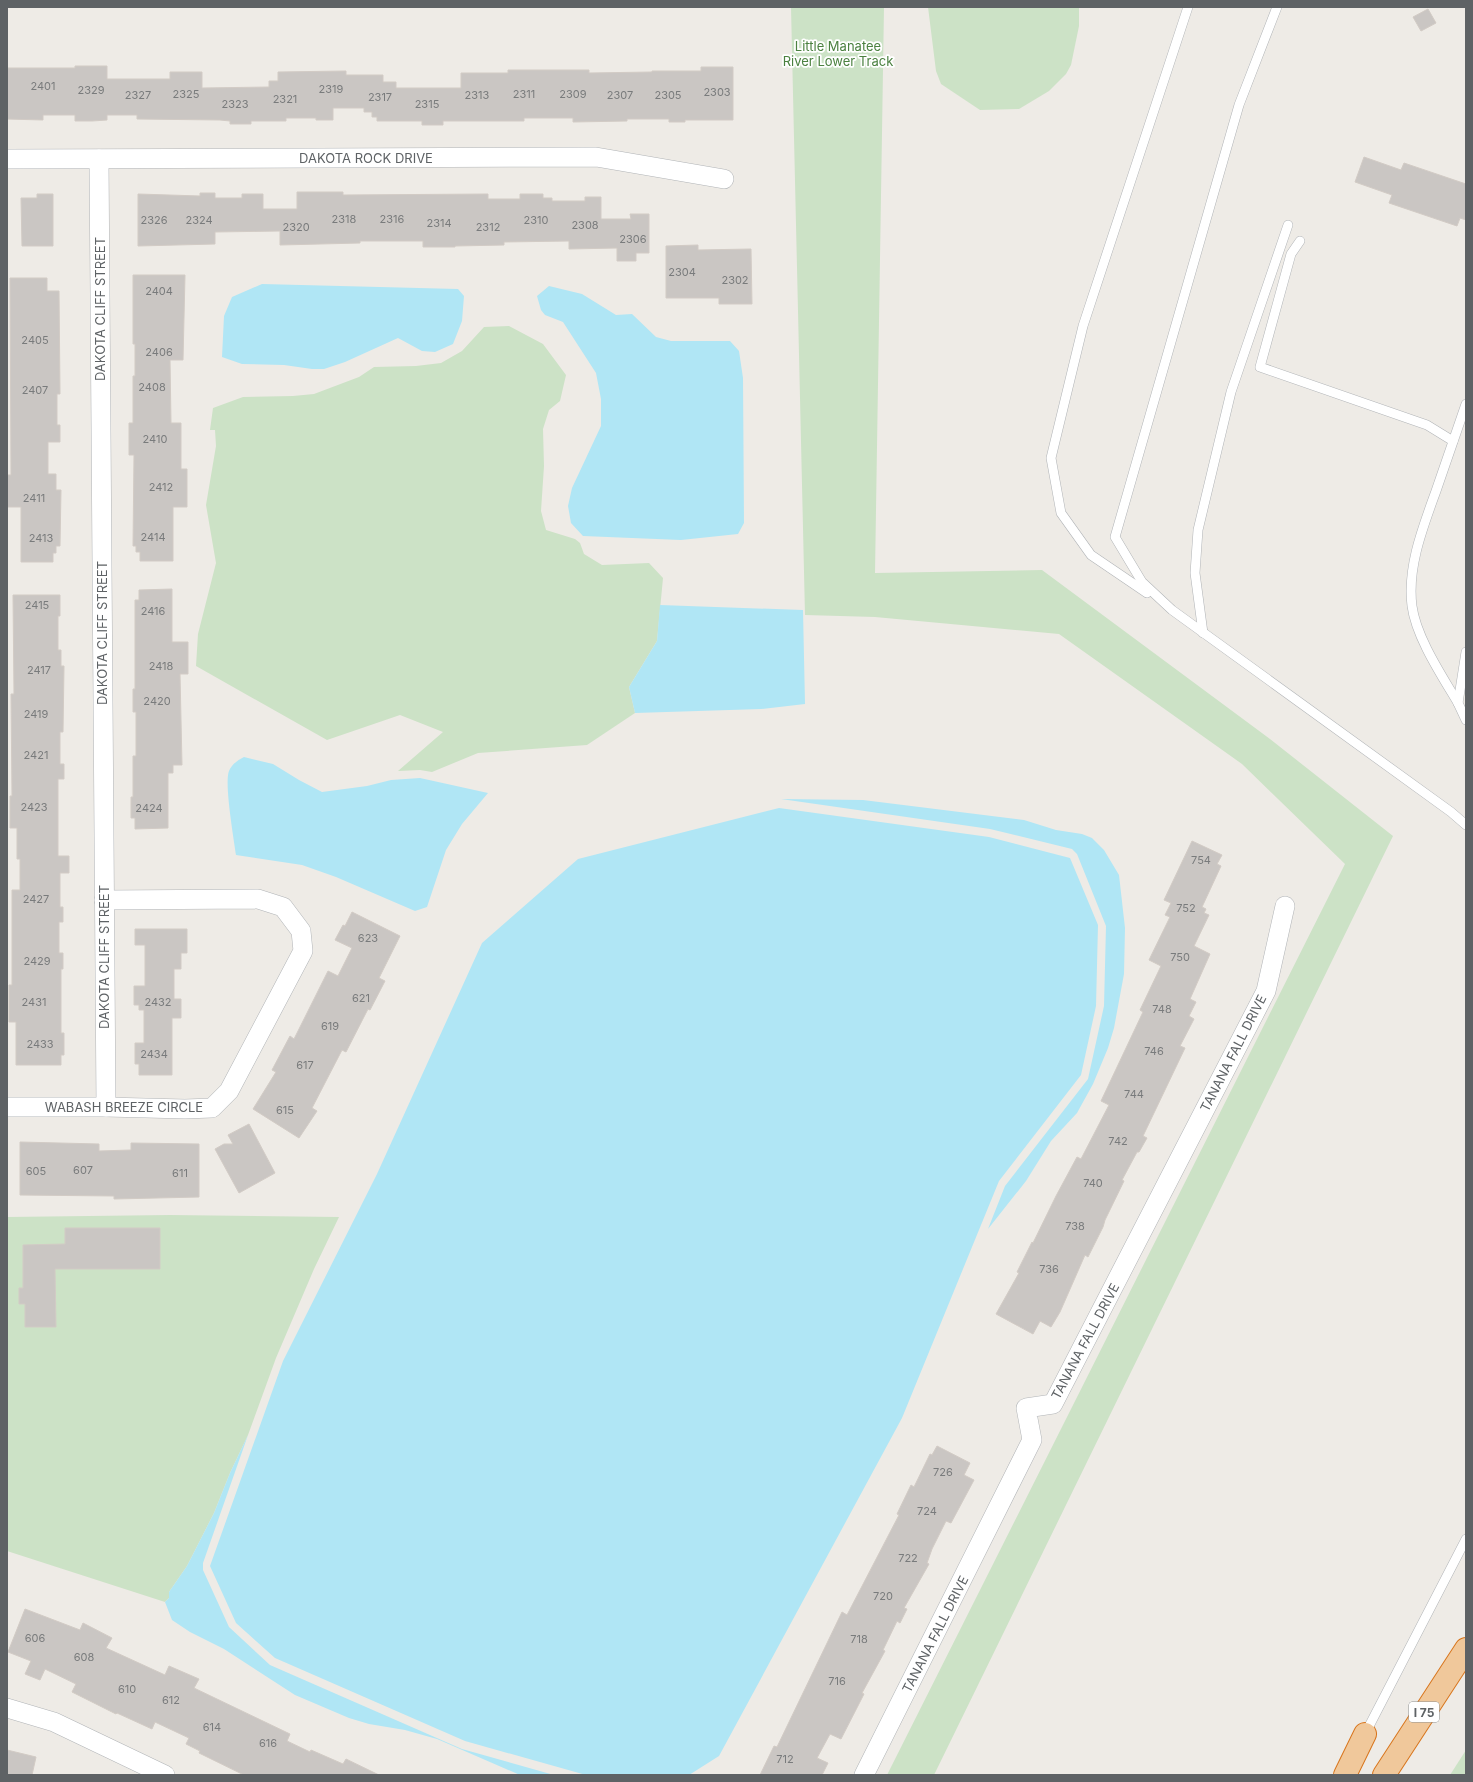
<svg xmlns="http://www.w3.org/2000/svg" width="1473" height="1782" viewBox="0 0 1473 1782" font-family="Inter,sans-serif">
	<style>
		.green { fill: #cce2c6 }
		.water { fill: #b0e6f5 }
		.building { fill: #cac6c3; stroke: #d2cbc5 }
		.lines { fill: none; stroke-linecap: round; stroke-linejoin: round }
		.lane-casing { stroke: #b1b4b7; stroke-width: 10 }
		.street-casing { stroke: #b1b4b7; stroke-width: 20 }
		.highway-casing { stroke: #d8751c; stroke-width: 24 }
		.lane { stroke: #fff; stroke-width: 9 }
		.street { stroke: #fff; stroke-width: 19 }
		.highway { stroke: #f0c89b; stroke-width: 22 }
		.labels { text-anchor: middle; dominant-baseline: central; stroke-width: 3.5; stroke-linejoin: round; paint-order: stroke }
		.number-label { font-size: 11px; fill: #797b7c }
		.shield { fill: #fff; stroke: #8e9193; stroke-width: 1 }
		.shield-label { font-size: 12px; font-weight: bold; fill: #5e6265 }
		.park-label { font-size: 13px; fill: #4b8140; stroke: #fff }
		.street-label { font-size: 13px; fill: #5e6265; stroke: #fff }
	</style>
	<rect width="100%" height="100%" fill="#eeebe6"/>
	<!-- green -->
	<g class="green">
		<polygon points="791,7 884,7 875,573 1042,570 1270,739 1393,836 934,1775 887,1775 1345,864 1242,764 1059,634 875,617 805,615"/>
		<polygon points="928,7 1079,7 1079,26 1071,65 1066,74 1049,91 1019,109 980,110 941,84 936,71"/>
		<polygon points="509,326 543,344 566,375 560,401 549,410 543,429 544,466 541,511 546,530 575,539 580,543 584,554 602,565 649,563 663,578 657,641 629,687 635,713 587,745 478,753 432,772 420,770 398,771 443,732 400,715 327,740 196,666 198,634 216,563 206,505 216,446 215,430 210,430 213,408 243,397 293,396 314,394 359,377 374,367 416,366 441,363 462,351 484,327"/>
		<polygon points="170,1215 339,1217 314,1269 276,1358 248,1435 230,1473 214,1513 187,1566 169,1592 169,1598 165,1602 7,1551 7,1217"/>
		<polygon points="1466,1750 1466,1775 1450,1775"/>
	</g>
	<!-- water -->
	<g class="water">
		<polygon points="262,284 458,289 464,296 462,321 453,344 435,352 422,351 398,338 345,362 324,369 312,369 284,365 242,364 222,357 224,316 232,297"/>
		<polygon points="549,286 582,294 616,315 632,314 656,337 671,341 730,341 739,351 743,378 744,523 738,534 681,540 583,536 571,523 568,506 572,488 601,426 601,399 596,373 563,322 545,315 541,310 537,296"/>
		<polygon points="660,605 803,610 805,704 761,709 635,713 629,687 657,641"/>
		<path d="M 244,757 L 273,764 L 299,780 L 322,792 L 367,786 L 391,780 L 420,778 L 488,793 L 462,824 L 446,850 L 427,907 L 415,911 L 336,877 L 302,865 L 236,855 C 234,839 224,783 229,771 C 232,764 238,760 244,757 Z"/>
		<polygon points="781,799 863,800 1024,820 1056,830 1082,834 1092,838 1104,850 1119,875 1125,928 1124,974 1114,1028 1108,1048 1093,1084 1077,1113 1051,1141 1026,1181 988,1229 1005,1186 1088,1079 1104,1006 1106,926 1077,854 1072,849 990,829"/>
		<polygon points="779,808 989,837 1070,858 1098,925 1096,1006 1081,1075 999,1181 902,1418 719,1756 689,1775 586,1775 465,1741 275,1658 236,1623 210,1566 283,1361 377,1174 482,943 578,859"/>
		<polygon points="248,1435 203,1563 203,1570 229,1627 270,1665 462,1749 554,1775 520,1775 437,1739 405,1730 369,1724 349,1718 295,1695 224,1649 190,1632 172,1620 165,1602 169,1598 169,1592 187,1566 214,1513 230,1473"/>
	</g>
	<!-- building -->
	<g class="building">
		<polygon points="1428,9 1436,23 1421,31 1413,17"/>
		<polygon points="75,66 107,66 107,79 170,79 170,72 202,72 202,88 269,87 269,81 278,81 278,72 346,71 346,75 383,75 383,82 396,82 396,88 461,88 461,73 508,73 508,70 589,70 589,73 652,72 652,71 701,71 701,67 733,67 733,120 685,120 685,122 669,122 669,119 627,119 627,121 573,122 573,118 524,118 524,121 443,121 443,125 422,125 422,121 377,121 377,117 372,117 372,112 364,112 364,108 333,108 333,120 316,120 316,118 286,118 286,121 251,121 251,124 230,124 230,121 220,120 137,119 137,115 107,115 107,120 92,121 75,121 75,115 43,115 43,120 7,119 7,68 75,68"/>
		<polygon points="1364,157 1401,170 1404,163 1466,184 1466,220 1460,218 1457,226 1389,203 1392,195 1355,182"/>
		<polygon points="297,192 343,192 343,195 488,194 488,199 520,199 520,194 543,194 543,198 552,198 552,201 585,201 585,197 601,197 601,219 631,219 630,214 649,214 649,253 636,253 636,261 617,261 617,248 569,249 569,241 504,242 504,245 455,246 455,247 423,247 423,241 360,241 360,243 280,245 280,231 215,232 215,244 138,246 138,194 200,196 200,193 215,193 215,198 242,198 242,194 263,194 263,209 297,209"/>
		<polygon points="37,194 53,194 53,246 22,246 21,198 37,198"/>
		<polygon points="698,245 698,250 751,249 752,304 719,304 719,298 666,298 666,246"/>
		<polygon points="133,275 185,275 183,360 170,360 171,423 181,423 181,469 187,469 187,507 173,507 173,561 140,561 140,552 136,552 136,546 133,546 134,455 129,455 129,423 133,423 133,376 135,376 135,344 133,344"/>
		<polygon points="10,278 47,278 47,291 59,291 60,394 57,394 57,425 60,425 60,442 48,442 48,474 56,474 56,490 61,490 60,546 56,546 56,553 53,553 53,562 21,562 21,507 7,507 7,475 11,475"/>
		<polygon points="172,589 172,642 188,642 188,674 180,674 182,765 173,765 173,773 168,773 168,828 135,829 135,818 131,818 131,797 133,797 133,756 136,756 136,712 133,712 133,689 135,689 135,600 139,600 139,590"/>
		<polygon points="13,595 60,595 60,616 58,616 58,650 61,650 61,666 64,666 63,732 60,732 60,764 64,764 64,779 58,779 58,856 69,856 69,873 60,873 60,907 63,907 63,922 59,922 59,953 63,953 63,969 61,969 61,1033 64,1033 64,1055 61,1055 61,1065 16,1065 16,1022 9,1022 9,985 12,985 12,890 20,890 20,859 17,859 17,828 10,828 10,796 12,796 11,694 14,694"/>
		<polygon points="1192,841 1222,855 1217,864 1221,866 1202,907 1206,909 1204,913 1209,915 1194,946 1210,954 1190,999 1196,1002 1189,1016 1194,1019 1180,1046 1185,1048 1143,1136 1147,1138 1139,1152 1137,1152 1122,1180 1124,1181 1105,1220 1103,1227 1088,1257 1085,1255 1060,1312 1051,1327 1040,1321 1033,1334 996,1314 1019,1273 1017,1272 1032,1242 1033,1243 1056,1196 1077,1157 1081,1159 1109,1105 1101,1101 1143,1012 1140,1010 1161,966 1149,960 1170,917 1165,915 1171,903 1164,900"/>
		<polygon points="352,912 400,936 379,978 385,981 370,1010 368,1009 346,1052 342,1050 312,1108 317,1111 299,1138 253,1109 276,1072 272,1070 290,1036 294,1039 328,971 338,976 352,948 335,940 343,925 345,926"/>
		<polygon points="135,929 187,929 187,953 181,953 181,969 174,969 174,999 181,999 181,1018 172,1018 172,1075 139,1075 139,1064 135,1064 135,1043 144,1043 144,1010 139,1010 139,1005 134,1005 134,986 145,986 145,945 135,945"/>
		<polygon points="249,1124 275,1173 239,1193 215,1149 224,1144 233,1144 228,1135"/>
		<polygon points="20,1142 99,1144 99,1151 131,1150 131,1143 199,1144 199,1197 114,1199 114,1196 20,1195"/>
		<polygon points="65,1228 160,1228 160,1269 55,1269 56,1327 25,1327 25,1304 19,1304 19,1288 23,1288 23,1245 65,1244"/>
		<polygon points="937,1446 970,1463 964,1475 974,1480 951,1523 946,1521 932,1549 927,1563 929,1564 904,1608 907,1609 900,1623 897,1621 883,1650 885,1651 862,1693 864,1694 841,1739 830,1734 817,1758 828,1763 822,1775 760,1775 774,1746 777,1747 842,1612 847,1615 899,1515 897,1514 911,1485 914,1487 930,1454 932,1455"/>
		<polygon points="25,1609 80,1630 83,1623 112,1638 106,1648 165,1675 169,1666 199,1679 194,1688 290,1734 287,1741 310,1752 311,1750 343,1764 346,1759 379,1775 244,1775 199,1753 200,1751 186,1744 189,1738 155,1722 152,1729 117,1713 116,1714 72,1692 76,1684 45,1669 40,1680 25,1674 31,1661 8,1652"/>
		<polygon points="7,1750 36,1757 32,1775 7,1775"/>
	</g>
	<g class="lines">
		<defs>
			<g id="lane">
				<polyline points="1277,7 1239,105 1115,537 1142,582 1172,610 1451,812 1466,825"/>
				<polyline points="1300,241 1291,254 1260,367 1427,425 1453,441"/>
				<polyline points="1147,593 1091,555 1061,513 1051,458 1083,326 1188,7"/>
				<polyline points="1203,633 1195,573 1198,530 1231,392 1288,225"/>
				<polyline points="1466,652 1458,703 1466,720"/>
				<path d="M 1458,703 C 1442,676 1416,637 1412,606 C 1407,567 1423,527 1436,491 C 1446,462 1456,433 1466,404"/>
				<polyline points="1365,1734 1466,1539"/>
			</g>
			<g id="street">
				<polyline points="7,159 596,157 724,179"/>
				<polyline points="99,159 106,1107"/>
				<polyline points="7,1107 106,1107 185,1109 212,1108 229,1091 303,951 301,931 283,907 258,899 104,900"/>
				<polyline points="7,1708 54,1722 165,1775"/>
				<polyline points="864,1775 1032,1440 1026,1408 1053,1404 1266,991 1285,906"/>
			</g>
			<g id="highway">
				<polyline points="1345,1775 1365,1734"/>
				<polyline points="1384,1775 1466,1649"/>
			</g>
		</defs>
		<!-- lane casing -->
		<use href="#lane" class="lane-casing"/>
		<!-- street casing -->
		<use href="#street" class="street-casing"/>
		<!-- highway casing -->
		<use href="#highway" class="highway-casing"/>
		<!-- lane -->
		<use href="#lane" class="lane"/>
		<!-- street -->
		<use href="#street" class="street"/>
		<!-- highway -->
		<use href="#highway" class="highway"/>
	</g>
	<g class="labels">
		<!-- number labels -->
		<g class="number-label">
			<text x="43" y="86">2401</text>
			<text x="331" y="89">2319</text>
			<text x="91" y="90">2329</text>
			<text x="717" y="92">2303</text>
			<text x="186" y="94">2325</text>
			<text x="524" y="94">2311</text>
			<text x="573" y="94">2309</text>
			<text x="138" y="95">2327</text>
			<text x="477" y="95">2313</text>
			<text x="620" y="95">2307</text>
			<text x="668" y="95">2305</text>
			<text x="380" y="97">2317</text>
			<text x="285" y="99">2321</text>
			<text x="235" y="104">2323</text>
			<text x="427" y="104">2315</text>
			<text x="344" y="219">2318</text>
			<text x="392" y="219">2316</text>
			<text x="154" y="220">2326</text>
			<text x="199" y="220">2324</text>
			<text x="536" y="220">2310</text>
			<text x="439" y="223">2314</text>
			<text x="585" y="225">2308</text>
			<text x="296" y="227">2320</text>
			<text x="488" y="227">2312</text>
			<text x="633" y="239">2306</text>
			<text x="682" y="272">2304</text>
			<text x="735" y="280">2302</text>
			<text x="159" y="291">2404</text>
			<text x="35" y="340">2405</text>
			<text x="159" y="352">2406</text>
			<text x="152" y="387">2408</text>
			<text x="35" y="390">2407</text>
			<text x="155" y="439">2410</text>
			<text x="161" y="487">2412</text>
			<text x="34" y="498">2411</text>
			<text x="153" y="537">2414</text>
			<text x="41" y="538">2413</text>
			<text x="37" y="605">2415</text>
			<text x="153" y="611">2416</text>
			<text x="161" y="666">2418</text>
			<text x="39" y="670">2417</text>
			<text x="157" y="701">2420</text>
			<text x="36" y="714">2419</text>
			<text x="36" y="755">2421</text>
			<text x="34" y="807">2423</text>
			<text x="149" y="808">2424</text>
			<text x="1201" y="860">754</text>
			<text x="36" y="899">2427</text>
			<text x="1186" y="908">752</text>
			<text x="368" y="938">623</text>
			<text x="1180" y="957">750</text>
			<text x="37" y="961">2429</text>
			<text x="361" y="998">621</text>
			<text x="34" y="1002">2431</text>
			<text x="158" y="1002">2432</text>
			<text x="1162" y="1009">748</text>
			<text x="330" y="1026">619</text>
			<text x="40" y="1044">2433</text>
			<text x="1154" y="1051">746</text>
			<text x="154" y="1054">2434</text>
			<text x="305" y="1065">617</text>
			<text x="1134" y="1094">744</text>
			<text x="285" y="1110">615</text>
			<text x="1118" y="1141">742</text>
			<text x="83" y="1170">607</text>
			<text x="36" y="1171">605</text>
			<text x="180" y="1173">611</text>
			<text x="1093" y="1183">740</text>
			<text x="1075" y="1226">738</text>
			<text x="1049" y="1269">736</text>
			<text x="943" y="1472">726</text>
			<text x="927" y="1511">724</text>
			<text x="908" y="1558">722</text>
			<text x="883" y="1596">720</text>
			<text x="35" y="1638">606</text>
			<text x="859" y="1639">718</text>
			<text x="84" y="1657">608</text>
			<text x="837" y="1681">716</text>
			<text x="127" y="1689">610</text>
			<text x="171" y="1700">612</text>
			<text x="212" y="1727">614</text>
			<text x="268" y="1743">616</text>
			<text x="785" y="1759">712</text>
		</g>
		<!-- shield labels -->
		<rect class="shield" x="1409" y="1702" width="30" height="20" rx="3"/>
		<g class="shield-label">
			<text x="1424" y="1712">I 75</text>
		</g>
		<!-- park labels -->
		<g class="park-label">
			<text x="838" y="46">Little Manatee<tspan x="838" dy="15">River Lower Track</tspan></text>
		</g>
		<!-- street labels -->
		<g class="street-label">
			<text x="366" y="158">DAKOTA ROCK DRIVE</text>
			<text transform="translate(100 309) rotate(-90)">DAKOTA CLIFF STREET</text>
			<text transform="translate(102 633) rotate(-90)">DAKOTA CLIFF STREET</text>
			<text transform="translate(104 957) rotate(-90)">DAKOTA CLIFF STREET</text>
			<text transform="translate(1233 1053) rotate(-63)">TANANA FALL DRIVE</text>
			<text x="124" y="1107">WABASH BREEZE CIRCLE</text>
			<text transform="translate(1085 1341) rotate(-62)">TANANA FALL DRIVE</text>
			<text transform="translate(935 1634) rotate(-63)">TANANA FALL DRIVE</text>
		</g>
	</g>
	<!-- border -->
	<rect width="1473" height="1782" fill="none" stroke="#5e6265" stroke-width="16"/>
</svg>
